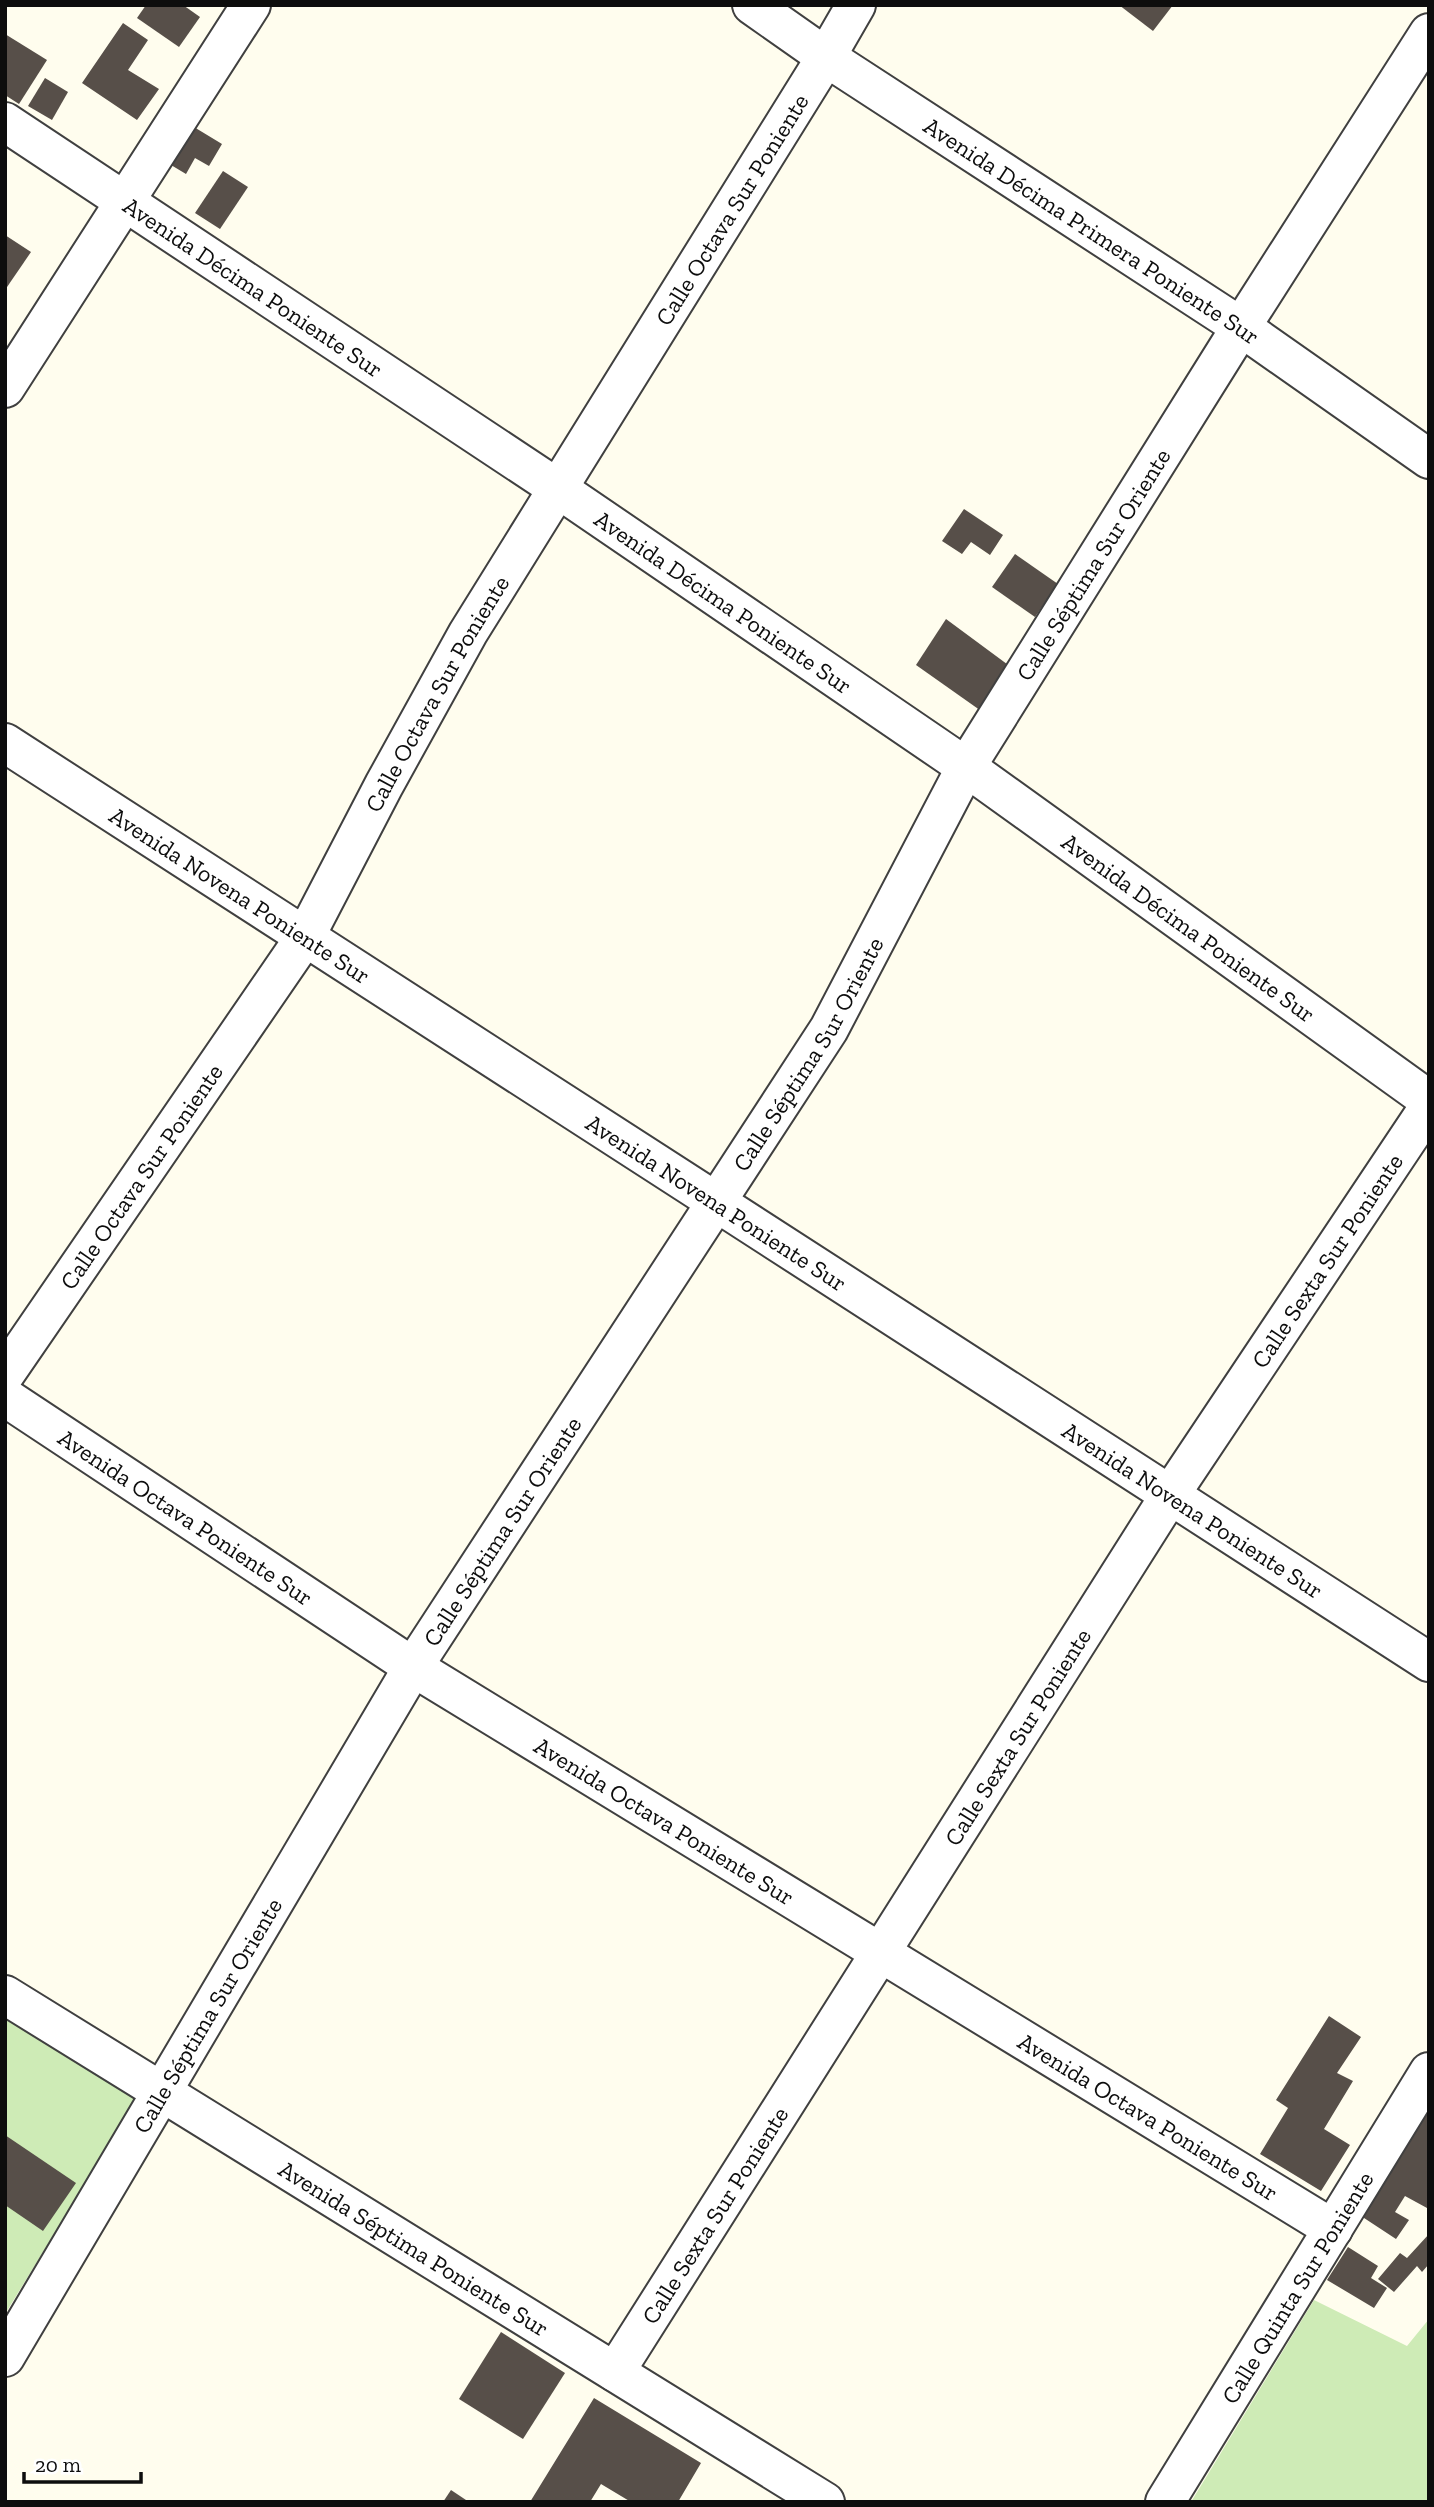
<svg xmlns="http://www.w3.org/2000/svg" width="1434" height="2507" viewBox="0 0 1434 2507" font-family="'Zilla Slab',serif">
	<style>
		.green { fill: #ceebb6 }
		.building { fill: #574f49 }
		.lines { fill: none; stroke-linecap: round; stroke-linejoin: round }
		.minor-casing { stroke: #404040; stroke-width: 42 }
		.tertiary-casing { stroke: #404040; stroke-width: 42 }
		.minor { stroke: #fff; stroke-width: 38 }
		.tertiary { stroke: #fff; stroke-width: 38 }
		.labels { text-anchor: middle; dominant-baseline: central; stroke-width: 7; stroke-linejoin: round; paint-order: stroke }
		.street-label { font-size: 24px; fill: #0d0d0d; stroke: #fff }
	</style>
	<rect width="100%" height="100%" fill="#fffdee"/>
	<!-- green -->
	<g class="green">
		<polygon points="5,2016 137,2099 5,2314"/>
		<polygon points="1314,2300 1407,2346 1429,2319 1429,2502 1191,2502"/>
	</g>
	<!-- building -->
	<g class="building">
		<polygon points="146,5 183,5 200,17 179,47 137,18"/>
		<polygon points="1119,5 1173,5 1153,31"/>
		<polygon points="123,23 148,40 128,70 159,89 137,120 82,83"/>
		<polygon points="5,34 47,60 19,104 5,95"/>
		<polygon points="45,78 68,92 52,120 28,106"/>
		<polygon points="189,124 222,144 209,166 195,158 186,174 166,162"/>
		<polygon points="223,171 248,187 220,229 195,213"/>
		<polygon points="5,235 31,252 5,290"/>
		<polygon points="964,509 1003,535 990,555 971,542 962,554 942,541"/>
		<polygon points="1015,554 1058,584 1035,617 992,587"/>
		<polygon points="946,619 1015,670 984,713 916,665"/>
		<polygon points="1329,2016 1361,2037 1337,2073 1353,2081 1324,2129 1350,2145 1321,2191 1260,2154 1288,2108 1276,2100"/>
		<polygon points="1429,2102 1429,2205 1427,2208 1405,2196 1395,2212 1409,2220 1396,2239 1361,2216"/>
		<polygon points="5,2135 76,2183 43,2231 5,2205"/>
		<polygon points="1429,2234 1429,2264 1422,2272 1417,2266 1394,2292 1378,2279 1400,2253 1407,2258"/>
		<polygon points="1348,2247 1378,2266 1371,2278 1387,2288 1374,2308 1327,2280"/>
		<polygon points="501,2332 565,2373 523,2439 459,2399"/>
		<polygon points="594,2398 701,2463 678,2502 631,2502 601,2484 590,2502 530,2502"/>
		<polygon points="451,2490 469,2502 443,2502"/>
	</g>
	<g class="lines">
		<defs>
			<g id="minor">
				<path id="s1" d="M 752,5 L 826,57 L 1241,327 L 1429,459"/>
				<path id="s2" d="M 5,122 L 557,488 L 966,767 L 1429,1100"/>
				<polyline points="5,388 251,5"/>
				<path id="s3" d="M 5,1374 L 305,937 L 384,785 L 468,633 L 826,57 L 856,5"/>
				<path id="s4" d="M 5,1397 L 413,1667 L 1333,2229"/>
				<path id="s5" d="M 5,1995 L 825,2502"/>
				<path id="s6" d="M 5,2357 L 413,1667 L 829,1029 L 966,767 L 1241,327 L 1429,33"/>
				<path id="s7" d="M 615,2372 L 1170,1495 L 1429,1107"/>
				<path id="s8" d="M 1165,2502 L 1429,2072"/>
			</g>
			<g id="tertiary">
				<path id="s9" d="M 5,743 L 1429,1662"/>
			</g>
		</defs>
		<!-- minor casing -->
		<use href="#minor" class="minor-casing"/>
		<!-- tertiary casing -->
		<use href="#tertiary" class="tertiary-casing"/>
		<!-- minor -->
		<use href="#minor" class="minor"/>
		<!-- tertiary -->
		<use href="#tertiary" class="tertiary"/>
	</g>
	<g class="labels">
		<!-- street labels -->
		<g class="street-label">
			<text stroke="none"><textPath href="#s3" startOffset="1374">Calle Octava Sur Poniente</textPath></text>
			<text stroke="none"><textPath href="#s1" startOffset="408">Avenida Décima Primera Poniente Sur</textPath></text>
			<text stroke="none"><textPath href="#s2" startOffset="298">Avenida Décima Poniente Sur</textPath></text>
			<text stroke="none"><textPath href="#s6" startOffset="2098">Calle Séptima Sur Oriente</textPath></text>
			<text stroke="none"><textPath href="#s2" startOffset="864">Avenida Décima Poniente Sur</textPath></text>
			<text stroke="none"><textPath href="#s3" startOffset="807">Calle Octava Sur Poniente</textPath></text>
			<text stroke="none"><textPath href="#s9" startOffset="280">Avenida Novena Poniente Sur</textPath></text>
			<text stroke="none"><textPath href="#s2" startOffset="1432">Avenida Décima Poniente Sur</textPath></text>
			<text stroke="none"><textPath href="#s6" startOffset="1531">Calle Séptima Sur Oriente</textPath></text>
			<text stroke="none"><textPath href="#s3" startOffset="240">Calle Octava Sur Poniente</textPath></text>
			<text stroke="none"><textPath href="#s9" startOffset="847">Avenida Novena Poniente Sur</textPath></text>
			<text stroke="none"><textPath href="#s7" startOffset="1320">Calle Sexta Sur Poniente</textPath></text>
			<text stroke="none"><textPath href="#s9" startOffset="1414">Avenida Novena Poniente Sur</textPath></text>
			<text stroke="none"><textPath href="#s4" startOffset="217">Avenida Octava Poniente Sur</textPath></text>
			<text stroke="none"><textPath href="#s6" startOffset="964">Calle Séptima Sur Oriente</textPath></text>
			<text stroke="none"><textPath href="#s7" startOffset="752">Calle Sexta Sur Poniente</textPath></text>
			<text stroke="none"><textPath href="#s4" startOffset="784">Avenida Octava Poniente Sur</textPath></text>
			<text stroke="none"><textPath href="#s6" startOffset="397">Calle Séptima Sur Oriente</textPath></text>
			<text stroke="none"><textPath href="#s4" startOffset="1351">Avenida Octava Poniente Sur</textPath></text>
			<text stroke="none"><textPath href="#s7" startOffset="186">Calle Sexta Sur Poniente</textPath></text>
			<text stroke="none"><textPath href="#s5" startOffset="481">Avenida Séptima Poniente Sur</textPath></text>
			<text stroke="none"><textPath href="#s8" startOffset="252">Calle Quinta Sur Poniente</textPath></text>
		</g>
	</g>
	<!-- border -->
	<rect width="1434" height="2507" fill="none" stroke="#0d0d0d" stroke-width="14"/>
	<!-- scale -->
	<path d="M24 2472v10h117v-10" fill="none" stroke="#0d0d0d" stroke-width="3.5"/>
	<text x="35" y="2472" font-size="21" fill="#0d0d0d" stroke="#ffffff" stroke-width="5" paint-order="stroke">20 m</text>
</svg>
